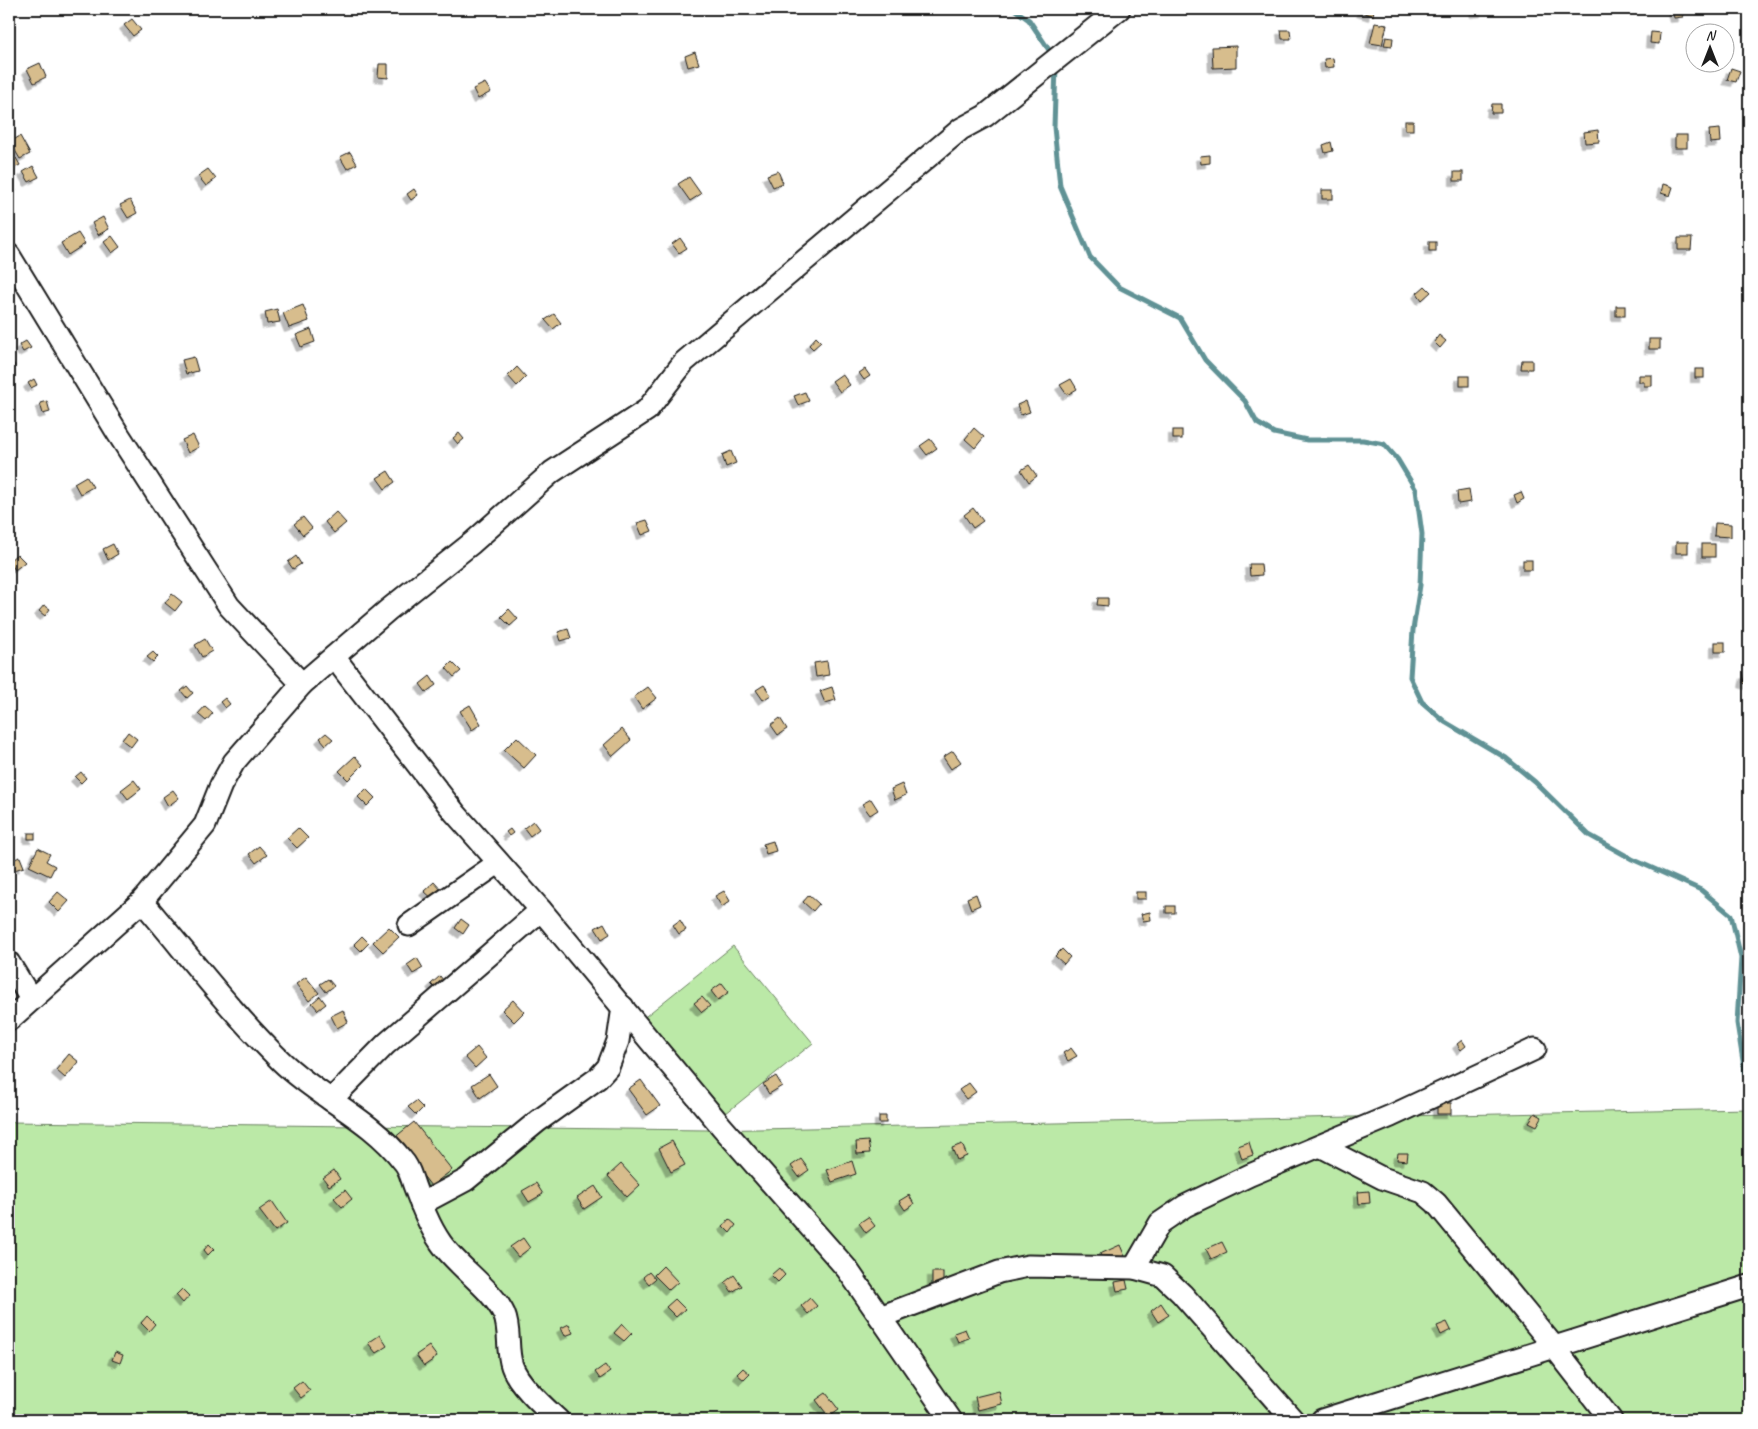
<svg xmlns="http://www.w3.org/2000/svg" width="1758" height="1429" viewBox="0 0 1758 1429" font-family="Caveat,sans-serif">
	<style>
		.green { fill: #bbe9a7; stroke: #6c8262 }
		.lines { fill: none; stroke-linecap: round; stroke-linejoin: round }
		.stream { stroke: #619295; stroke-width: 5 }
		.building { fill: #d7bd8d; stroke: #1c1c1c; filter: url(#shadow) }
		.minor-casing { stroke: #1c1c1c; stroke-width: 25 }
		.minor { stroke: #fff; stroke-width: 21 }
	</style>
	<defs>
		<filter id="shadow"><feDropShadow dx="-4.5" dy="4.5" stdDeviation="0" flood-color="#0004"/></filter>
	</defs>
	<rect width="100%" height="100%" fill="#fff"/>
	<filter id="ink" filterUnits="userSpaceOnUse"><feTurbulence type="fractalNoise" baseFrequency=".02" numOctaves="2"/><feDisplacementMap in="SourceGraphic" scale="10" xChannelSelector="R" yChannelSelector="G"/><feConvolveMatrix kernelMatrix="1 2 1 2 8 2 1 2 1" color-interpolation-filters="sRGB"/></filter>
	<g filter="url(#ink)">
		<!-- green -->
		<g class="green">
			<polygon points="733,946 813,1043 720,1118 641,1020"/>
			<polygon points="1749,1109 1749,1420 9,1420 9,1122 708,1130"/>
		</g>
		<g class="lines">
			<!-- stream -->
			<g class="stream">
				<polyline points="1014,9 1029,20 1053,56"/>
				<polyline points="1056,66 1054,127 1060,186 1090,257 1119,287 1180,318 1205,360 1245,401 1257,423 1274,433 1307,440 1363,440 1384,444 1398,460 1416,490 1422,534 1420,585 1413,630 1410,677 1422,702 1445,722 1506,758 1535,782 1589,835 1632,859 1701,890 1731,915 1741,958 1737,1023 1749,1098"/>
			</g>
		</g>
		<!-- building -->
		<g class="building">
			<polygon points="1362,9 1374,9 1373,16 1361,12"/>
			<polygon points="1474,9 1485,9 1485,12 1475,13"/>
			<polygon points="1672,9 1682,9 1683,17 1674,18"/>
			<polygon points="132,19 141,30 133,36 124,25"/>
			<polygon points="1375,23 1387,25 1382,45 1370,43"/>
			<polygon points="1281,30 1290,30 1291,39 1282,39"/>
			<polygon points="1651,32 1660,33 1659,44 1650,43"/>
			<polygon points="1386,37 1393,38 1392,46 1384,45"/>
			<polygon points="1236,46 1236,67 1213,68 1212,47"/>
			<polygon points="695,52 699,64 688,67 685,56"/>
			<polygon points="1333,58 1334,67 1325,68 1324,59"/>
			<polygon points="40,63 46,77 34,83 27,69"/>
			<polygon points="379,64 388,64 388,78 378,77"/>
			<polygon points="1731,68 1740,71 1736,82 1727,80"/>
			<polygon points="485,83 491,92 478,99 473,89"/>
			<polygon points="1492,104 1501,104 1501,113 1491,113"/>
			<rect x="1405" y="121" width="8" height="9"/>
			<polygon points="1720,129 1721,142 1710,143 1709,130"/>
			<polygon points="1598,130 1599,142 1585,143 1584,132"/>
			<rect x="1675" y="135" width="12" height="13"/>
			<polygon points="20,136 30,154 20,159 10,142"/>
			<polygon points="1331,142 1333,151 1325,153 1323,145"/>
			<polygon points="350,152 357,164 347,169 340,157"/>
			<polygon points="1210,155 1210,163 1201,164 1200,156"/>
			<polygon points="16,158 20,165 12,169 9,163"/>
			<polygon points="33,166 39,177 29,182 23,172"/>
			<polygon points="208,169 216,179 206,186 198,176"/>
			<polygon points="778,171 783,183 773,187 767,175"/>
			<rect x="1454" y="172" width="9" height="9"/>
			<polygon points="689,177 701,194 690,201 678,184"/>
			<polygon points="12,184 16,191 9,197 9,187"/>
			<polygon points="1663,184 1673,187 1670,196 1661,193"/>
			<polygon points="414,189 418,195 411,200 407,194"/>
			<rect x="1322" y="190" width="11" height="9"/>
			<polygon points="130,200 137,213 128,218 120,205"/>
			<polygon points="103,217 109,229 98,235 92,223"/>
			<polygon points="78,233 85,244 68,255 61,243"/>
			<polygon points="112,236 120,247 112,253 104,242"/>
			<polygon points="680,238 687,248 679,253 672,244"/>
			<polygon points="1678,238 1692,238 1691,250 1678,250"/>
			<rect x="1429" y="242" width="7" height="9"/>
			<polygon points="1425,286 1431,292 1422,300 1417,293"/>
			<polygon points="303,305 309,321 289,328 283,313"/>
			<rect x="1616" y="306" width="9" height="10"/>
			<polygon points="277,309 280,322 267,324 265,312"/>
			<polygon points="554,314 561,323 553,329 545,320"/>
			<polygon points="311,329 315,342 301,347 296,335"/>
			<polygon points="1439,335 1446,341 1440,348 1434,342"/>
			<polygon points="816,337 821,342 813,349 809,345"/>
			<rect x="1649" y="339" width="11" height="10"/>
			<polygon points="26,341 31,348 23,352 19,345"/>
			<polygon points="9,355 15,366 9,369"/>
			<polygon points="194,357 198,371 186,374 182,360"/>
			<polygon points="1522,360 1532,360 1532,369 1521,369"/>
			<polygon points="517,367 526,377 517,386 508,376"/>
			<polygon points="865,369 870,376 864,380 859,373"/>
			<rect x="1695" y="369" width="9" height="9"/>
			<polygon points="842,374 850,385 840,392 832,381"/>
			<polygon points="1639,375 1652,375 1652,386 1644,386 1644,382 1639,382"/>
			<rect x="1460" y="376" width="9" height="10"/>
			<polygon points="34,379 37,385 31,388 28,383"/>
			<polygon points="1071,379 1077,389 1067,395 1060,385"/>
			<polygon points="805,392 809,401 798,405 794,396"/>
			<polygon points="47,401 50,412 43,414 40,403"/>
			<polygon points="1026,401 1030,412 1021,415 1017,405"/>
			<polygon points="974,428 984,437 975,448 965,439"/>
			<rect x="1173" y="430" width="9" height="9"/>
			<polygon points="459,433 464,439 458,444 453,438"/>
			<polygon points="193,435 199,447 188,453 182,440"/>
			<polygon points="930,439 937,448 927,455 920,446"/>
			<polygon points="731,451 736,463 726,467 722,455"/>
			<polygon points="1029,465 1037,476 1029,482 1021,470"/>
			<polygon points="388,471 395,482 385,489 377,478"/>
			<polygon points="86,476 93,487 80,494 74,483"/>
			<polygon points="1469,489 1471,502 1458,504 1457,491"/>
			<polygon points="1521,492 1524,499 1517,503 1514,495"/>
			<polygon points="973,508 983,521 973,528 964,515"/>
			<polygon points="336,512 346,523 334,533 325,522"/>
			<polygon points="303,517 312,528 303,535 294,524"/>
			<polygon points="647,520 652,531 642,535 637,523"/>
			<polygon points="1715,523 1731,524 1731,537 1714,536"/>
			<rect x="1676" y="542" width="12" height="11"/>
			<polygon points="113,544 118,554 108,560 103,549"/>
			<rect x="1702" y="544" width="13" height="13"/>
			<polygon points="17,554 25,562 15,570 9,561"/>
			<polygon points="296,556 301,564 293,569 288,562"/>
			<rect x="1523" y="560" width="9" height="10"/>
			<polygon points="1249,564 1261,564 1262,575 1250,576"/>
			<polygon points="172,594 182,602 175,611 165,603"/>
			<polygon points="1098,598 1108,598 1108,606 1097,605"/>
			<polygon points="44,605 50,609 45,616 39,611"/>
			<polygon points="509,609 518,619 510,626 501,617"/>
			<polygon points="568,629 571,638 561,641 558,632"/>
			<polygon points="205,639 212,651 202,657 195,645"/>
			<rect x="1715" y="642" width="10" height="10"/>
			<polygon points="153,652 158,657 153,662 147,657"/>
			<polygon points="827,661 829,675 816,677 814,663"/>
			<polygon points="452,662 461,671 454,677 446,668"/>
			<polygon points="1745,674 1749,675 1749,685 1743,683"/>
			<polygon points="430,676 436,685 426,692 420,684"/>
			<polygon points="764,685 771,695 763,700 756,690"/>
			<polygon points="187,686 193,693 187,698 181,691"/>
			<polygon points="648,687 657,698 642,709 634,697"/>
			<polygon points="832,687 836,700 825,703 820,691"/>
			<polygon points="225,698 230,704 225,708 220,702"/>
			<polygon points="470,705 481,724 472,730 460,711"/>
			<polygon points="205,706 213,713 206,721 198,714"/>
			<polygon points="780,718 787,729 778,735 771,725"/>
			<polygon points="622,729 631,740 613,756 604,745"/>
			<polygon points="128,732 137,739 131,747 122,740"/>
			<polygon points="326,733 333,739 326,745 320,738"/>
			<polygon points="517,737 536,755 524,768 504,750"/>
			<polygon points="953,751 961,762 951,769 943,757"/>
			<polygon points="355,756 363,765 348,780 339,771"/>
			<polygon points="81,772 86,778 81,783 75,777"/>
			<polygon points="134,780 141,789 128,799 121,790"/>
			<polygon points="902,784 906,795 895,800 891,789"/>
			<polygon points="366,789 375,798 367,806 358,797"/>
			<polygon points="173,790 179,798 168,806 163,797"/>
			<polygon points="871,799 878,810 870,815 862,804"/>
			<polygon points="533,821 539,829 530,836 524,828"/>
			<polygon points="13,825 15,838 9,840 9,826"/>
			<polygon points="298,828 308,838 297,848 287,838"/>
			<polygon points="510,829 513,833 509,836 506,832"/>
			<rect x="28" y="833" width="7" height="6"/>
			<polygon points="773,841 776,851 766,854 763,844"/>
			<polygon points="259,846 267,855 256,863 249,854"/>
			<polygon points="38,848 50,854 46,861 55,866 50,876 29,866"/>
			<polygon points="20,857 24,867 11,871 9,861"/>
			<polygon points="434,882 443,892 434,900 424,891"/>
			<polygon points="724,891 730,901 722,907 715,896"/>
			<polygon points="58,892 69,901 59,912 49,902"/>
			<rect x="1136" y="892" width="10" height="7"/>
			<polygon points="976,894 980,905 971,909 967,898"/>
			<polygon points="809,895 819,904 813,911 803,902"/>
			<rect x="1166" y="906" width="9" height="7"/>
			<polygon points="1150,912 1151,920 1143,921 1141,914"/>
			<polygon points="461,919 469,925 463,934 455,928"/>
			<polygon points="680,920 686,930 679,934 673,925"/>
			<polygon points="604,923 610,934 602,939 595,928"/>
			<polygon points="389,927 399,937 383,952 373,942"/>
			<polygon points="362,936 369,943 361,951 354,944"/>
			<polygon points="1062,949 1070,957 1064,964 1055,956"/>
			<polygon points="417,958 423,968 413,974 407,965"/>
			<polygon points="440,976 446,984 438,991 431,984"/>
			<polygon points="306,977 319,993 309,1001 296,984"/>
			<polygon points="328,979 334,986 326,992 320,984"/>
			<polygon points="722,983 729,992 718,1000 711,991"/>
			<polygon points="320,996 326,1004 318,1010 312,1003"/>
			<polygon points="702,997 710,1006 702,1012 694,1003"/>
			<polygon points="513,1000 524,1012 514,1022 502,1010"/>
			<polygon points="343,1010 348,1022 337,1028 331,1016"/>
			<polygon points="1462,1040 1466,1046 1461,1050 1457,1044"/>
			<polygon points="477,1047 486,1058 475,1068 465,1057"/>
			<polygon points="1071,1048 1077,1056 1068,1061 1063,1053"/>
			<polygon points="69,1054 79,1062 65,1078 56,1070"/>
			<polygon points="489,1074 497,1086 480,1098 472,1085"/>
			<polygon points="776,1076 782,1086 769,1094 763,1084"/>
			<polygon points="641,1080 660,1106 647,1115 628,1089"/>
			<polygon points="969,1083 976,1092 966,1099 959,1090"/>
			<polygon points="416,1101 423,1108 416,1115 408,1107"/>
			<rect x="1437" y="1103" width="14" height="11"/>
			<polygon points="1535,1113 1542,1117 1537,1126 1529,1122"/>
			<rect x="879" y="1116" width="7" height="7"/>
			<polygon points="414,1122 452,1170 431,1186 394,1138"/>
			<polygon points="672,1141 685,1165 671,1172 659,1148"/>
			<polygon points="868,1141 870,1153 857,1154 856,1142"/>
			<polygon points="1249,1142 1253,1155 1242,1159 1238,1146"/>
			<polygon points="962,1144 967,1156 957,1160 952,1148"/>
			<polygon points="1398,1153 1408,1153 1407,1161 1397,1160"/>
			<polygon points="801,1159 809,1170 799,1177 791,1166"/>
			<polygon points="852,1161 856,1174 832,1182 827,1170"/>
			<polygon points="621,1164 640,1185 627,1197 608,1176"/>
			<polygon points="334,1170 340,1179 329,1186 323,1178"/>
			<polygon points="536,1183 543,1194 529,1202 522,1191"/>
			<polygon points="595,1186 602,1197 584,1209 577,1198"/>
			<polygon points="345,1190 352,1199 342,1207 334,1198"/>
			<polygon points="1369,1191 1370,1203 1359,1204 1358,1192"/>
			<polygon points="909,1195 914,1204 905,1210 899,1201"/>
			<polygon points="272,1201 287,1223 275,1231 259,1210"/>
			<polygon points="868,1217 875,1226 866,1233 859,1223"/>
			<polygon points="729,1219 736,1225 730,1233 723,1226"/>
			<polygon points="523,1238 530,1248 518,1257 510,1247"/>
			<polygon points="1222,1242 1227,1252 1211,1259 1206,1249"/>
			<polygon points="209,1244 214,1249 208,1255 204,1250"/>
			<polygon points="1120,1245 1126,1259 1106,1268 1100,1254"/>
			<polygon points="663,1266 678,1282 669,1290 654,1275"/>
			<polygon points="779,1268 785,1275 778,1282 771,1275"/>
			<polygon points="649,1272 655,1279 649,1284 643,1277"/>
			<rect x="932" y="1272" width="11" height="12"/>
			<polygon points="734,1275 742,1286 732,1292 725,1282"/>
			<polygon points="1126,1280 1128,1289 1117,1291 1115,1282"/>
			<polygon points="182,1289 189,1296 183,1303 176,1295"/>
			<polygon points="810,1298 817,1306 808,1314 801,1306"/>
			<polygon points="675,1299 685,1309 676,1317 666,1307"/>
			<polygon points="1161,1303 1169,1315 1158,1322 1151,1311"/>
			<polygon points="147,1316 155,1324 149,1331 141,1323"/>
			<polygon points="1447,1322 1451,1330 1441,1335 1437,1326"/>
			<polygon points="569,1324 573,1333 565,1336 561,1328"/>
			<polygon points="622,1324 632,1333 624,1341 614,1333"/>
			<polygon points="965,1329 969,1338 958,1342 954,1333"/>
			<polygon points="380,1335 387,1346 376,1353 368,1343"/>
			<polygon points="429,1346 437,1357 424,1366 416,1355"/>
			<polygon points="115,1352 123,1355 120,1363 112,1360"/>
			<polygon points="605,1365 610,1372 600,1379 595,1372"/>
			<polygon points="743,1368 750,1374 744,1380 737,1374"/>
			<polygon points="302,1381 310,1391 301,1398 293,1388"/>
			<polygon points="999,1391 1002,1404 978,1410 975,1397"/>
			<polygon points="826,1393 839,1410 829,1417 816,1400"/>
			<polygon points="679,1412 684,1420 668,1420 668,1419"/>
		</g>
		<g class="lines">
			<defs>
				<g id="minor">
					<polyline points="9,255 117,432 229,606 302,684"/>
					<polyline points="334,657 455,813 541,910 722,1127 847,1269 951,1420"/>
					<path d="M 142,901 C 188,955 231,1012 281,1061 C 319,1098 370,1118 403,1161 C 409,1167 411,1177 414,1185 C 421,1204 429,1226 441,1243 C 457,1266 493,1290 504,1314 C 511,1330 506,1349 512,1366 C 518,1384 544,1407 558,1420"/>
					<polyline points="409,925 498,863"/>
					<polyline points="9,963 31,999"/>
					<polyline points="9,1020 142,901 205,825 221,785 234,762 302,684 388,610 472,543 552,472 647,410 684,362 961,129 985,116 1119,9"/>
					<polyline points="331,1100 386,1044 541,910"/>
					<polyline points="1322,1147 1382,1178 1423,1192 1436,1203 1555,1348 1611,1420"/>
					<polyline points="421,1204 466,1180 538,1121 598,1078 608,1067 618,1041 623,1007"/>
					<polyline points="1134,1268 1160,1223 1185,1206 1250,1175 1391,1116 1535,1049"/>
					<polyline points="880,1317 999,1272 1028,1266 1134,1268 1163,1276 1182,1294 1293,1420"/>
					<polyline points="1322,1420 1749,1286"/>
				</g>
			</defs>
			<!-- minor casing -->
			<use href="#minor" class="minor-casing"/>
			<!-- minor -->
			<use href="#minor" class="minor"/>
		</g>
	</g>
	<!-- margin -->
	<rect width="1758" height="1429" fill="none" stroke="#fff" stroke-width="30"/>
	<rect x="15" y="15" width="1728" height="1399" fill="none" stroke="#1c1c1c" stroke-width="2" filter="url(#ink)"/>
	<!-- north arrow -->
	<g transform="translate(1710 48)"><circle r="24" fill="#ffffff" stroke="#a4a4a4"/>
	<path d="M0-4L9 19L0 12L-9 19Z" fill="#1c1c1c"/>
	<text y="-8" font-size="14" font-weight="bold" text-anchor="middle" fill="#1c1c1c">N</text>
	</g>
</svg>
